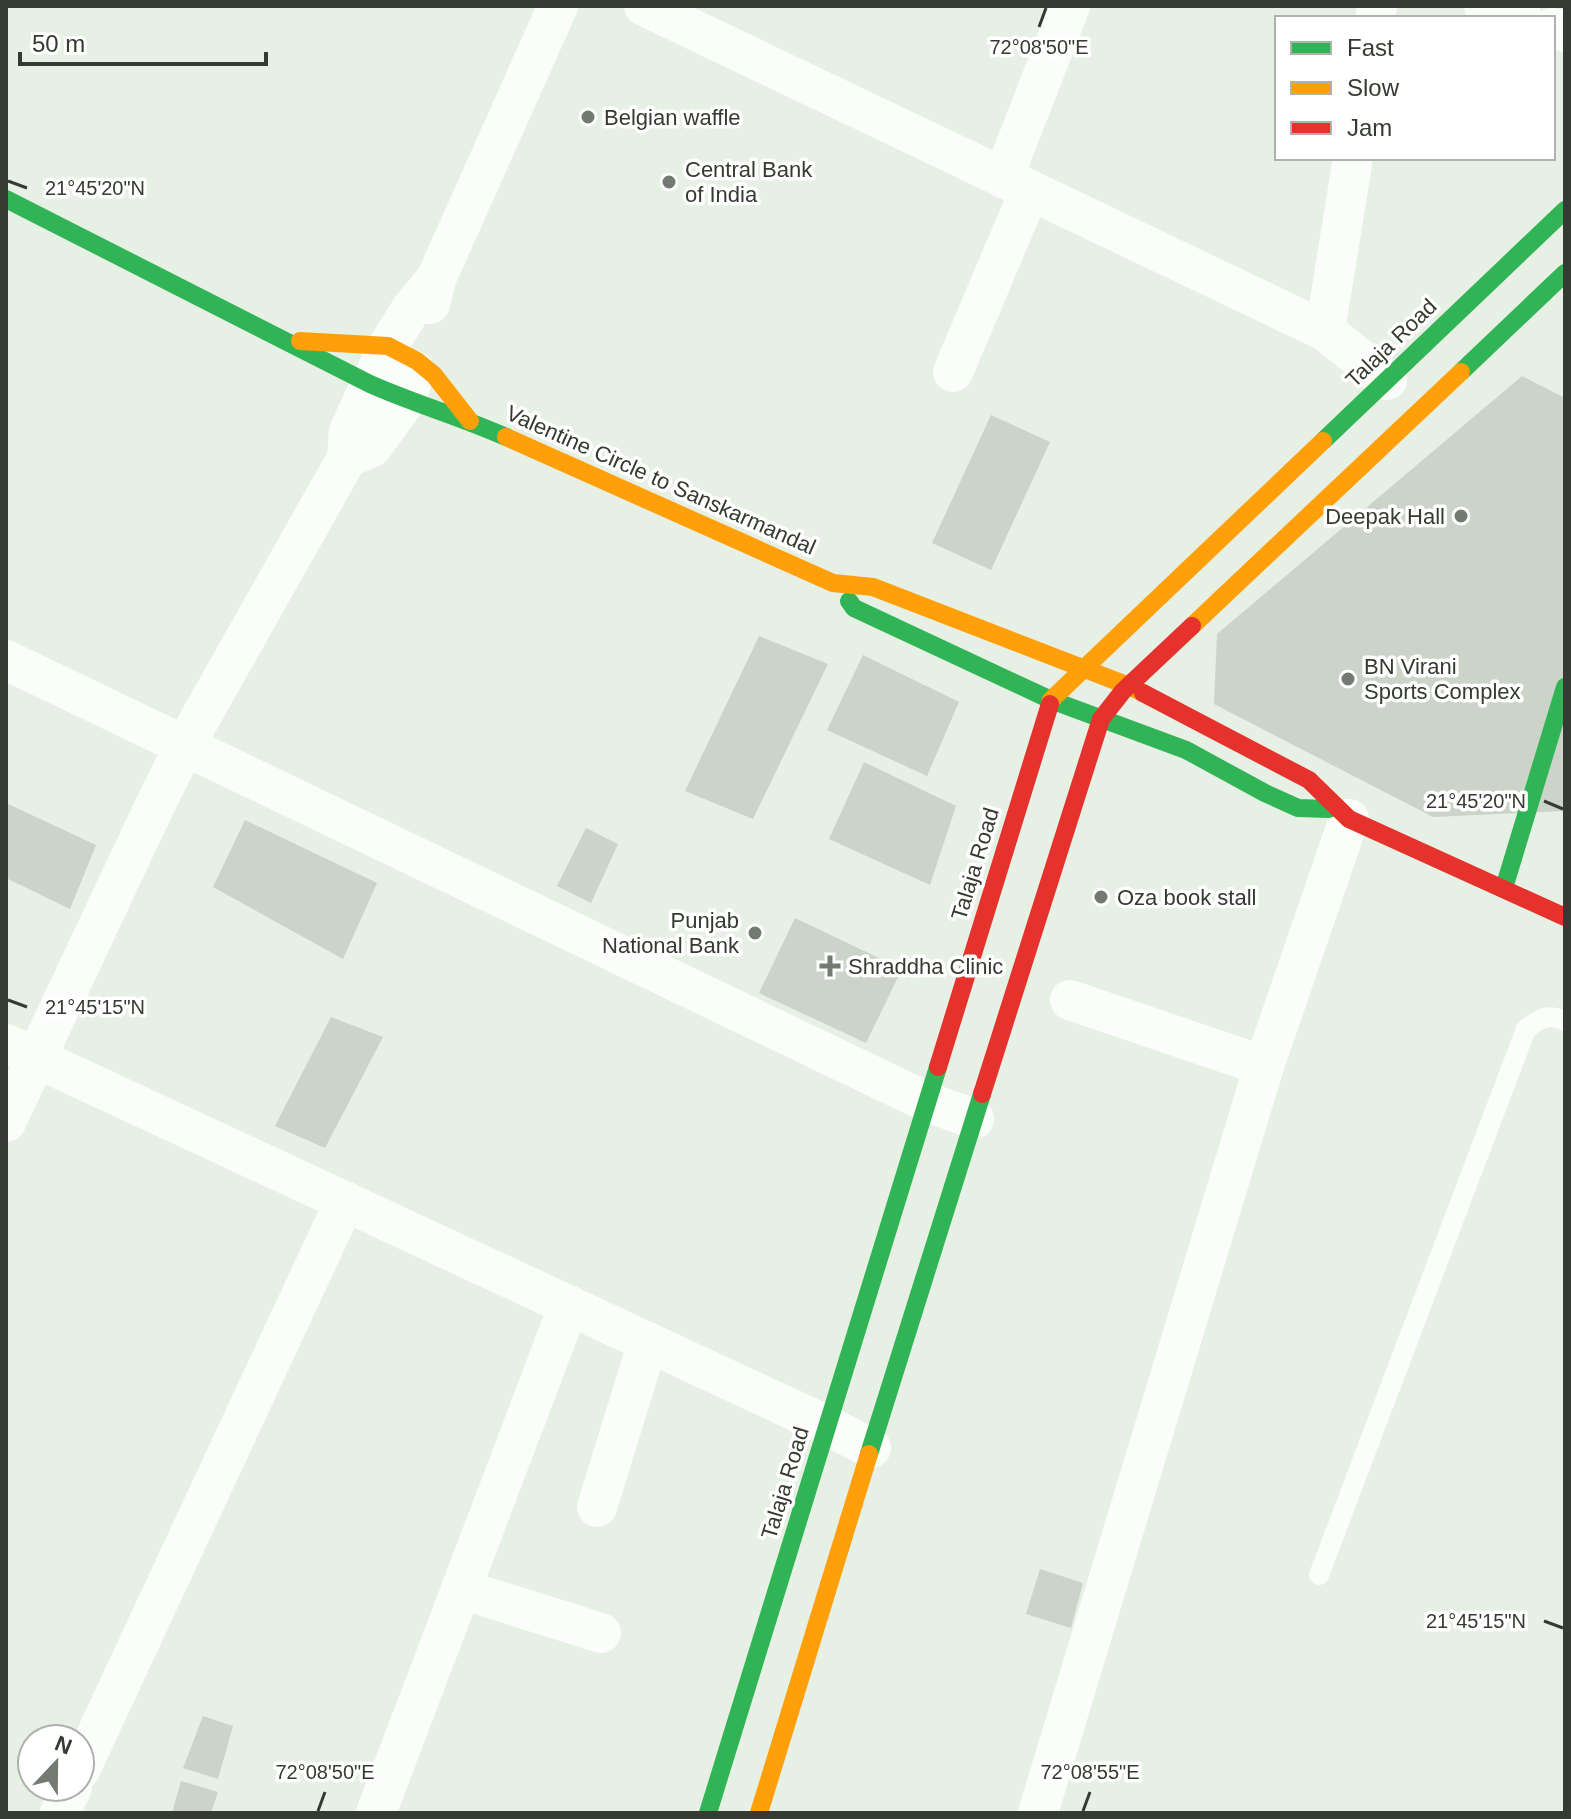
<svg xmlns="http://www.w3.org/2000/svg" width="1571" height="1819" viewBox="0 0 1571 1819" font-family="Arial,sans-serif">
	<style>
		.building { fill: #ccd3c9 }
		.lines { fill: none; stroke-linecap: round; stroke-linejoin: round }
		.lane { stroke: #fbfdfb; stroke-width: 20 }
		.street { stroke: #fbfdfb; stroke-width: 40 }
		.fast { stroke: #30b455; stroke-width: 18 }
		.slow { stroke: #ff9f0a; stroke-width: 18 }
		.jam { stroke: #e5322d; stroke-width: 18 }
		.ticks { fill: none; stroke: #353b32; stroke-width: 3 }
		.poi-dot { fill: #737a70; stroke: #fff; stroke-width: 3 }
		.labels { text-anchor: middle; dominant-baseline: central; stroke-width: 7; stroke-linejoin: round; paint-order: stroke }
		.poi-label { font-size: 22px; fill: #353b32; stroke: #fff; text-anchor: start }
		.street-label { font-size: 22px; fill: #353b32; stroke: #fff }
		.ticks-label { font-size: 20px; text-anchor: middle; fill: #353b32; stroke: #fff; stroke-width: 7; stroke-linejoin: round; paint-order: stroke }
	</style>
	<rect width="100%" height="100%" fill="#e7f0e4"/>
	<!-- building -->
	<g class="building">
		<polygon points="1522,376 1565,398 1565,811 1433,817 1214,704 1217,634"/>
		<polygon points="991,415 1050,442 991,570 932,543"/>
		<polygon points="759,636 828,664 753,819 685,791"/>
		<polygon points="863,655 959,702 927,776 827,730"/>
		<polygon points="864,762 956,806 930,885 829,839"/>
		<polygon points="6,803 96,845 70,909 6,878"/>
		<polygon points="245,820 377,883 343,959 213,887"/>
		<polygon points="586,828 618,844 591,903 557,886"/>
		<polygon points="795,918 902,969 866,1043 759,993"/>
		<polygon points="331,1017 383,1037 325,1148 275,1126"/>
		<polygon points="1040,1569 1083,1583 1071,1628 1026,1614"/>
		<polygon points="203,1716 233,1726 218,1779 183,1768"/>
		<polygon points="181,1781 218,1792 211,1813 172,1813"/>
	</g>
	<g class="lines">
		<!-- lane -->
		<path class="lane" d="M 1319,1575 L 1526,1029 C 1541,1018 1547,1013 1565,1021"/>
		<!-- street -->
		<g class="street">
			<polyline points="644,6 1325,331"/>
			<polyline points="1484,6 1522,18"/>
			<polyline points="1375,18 1377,6"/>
			<polyline points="1553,28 1565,32"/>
			<polyline points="1353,158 1325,331 1387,380"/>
			<polyline points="1003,178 1070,6"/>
			<polyline points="430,304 436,279 558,6"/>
			<polyline points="953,372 1030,190"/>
			<polyline points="347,458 372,447 406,400 415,371"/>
			<polyline points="6,660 927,1102 974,1119"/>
			<polyline points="1070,1000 1264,1066"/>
			<polyline points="6,1044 828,1426 871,1448"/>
			<polyline points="6,1122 149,818 185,745 347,458 349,431 388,346 411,309 436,279"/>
			<polyline points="597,1507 648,1342"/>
			<polyline points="461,1589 601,1633"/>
			<polyline points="80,1770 345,1201"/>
			<polyline points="60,1813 72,1787"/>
			<polyline points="376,1813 569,1305"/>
			<polyline points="1038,1813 1264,1066 1349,819"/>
		</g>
		<!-- fast -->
		<g class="fast">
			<path d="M 6,199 L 370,384 C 415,404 461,417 506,437"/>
			<polyline points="1461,372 1565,273"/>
			<polyline points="1323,441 1565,210"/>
			<polyline points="849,601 854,608 1051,700 1186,750 1265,793 1298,808 1329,809"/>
			<polyline points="1504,888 1565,687"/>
			<polyline points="869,1454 982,1094"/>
			<polyline points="708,1813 938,1067"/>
		</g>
		<!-- slow -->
		<g class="slow">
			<polyline points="300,341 388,346 417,361 434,375 470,421"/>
			<polyline points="506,437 833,583 873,587 1129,686 1143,693"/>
			<polyline points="1192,626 1461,372"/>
			<polyline points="1050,704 1051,700 1323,441"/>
			<polyline points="759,1813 869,1454"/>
		</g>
		<!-- jam -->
		<g class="jam">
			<polyline points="1143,693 1309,780 1349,819 1565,917"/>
			<polyline points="938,1067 1050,704"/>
			<polyline points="982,1094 1101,719 1123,691 1192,626"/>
		</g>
	</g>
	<!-- ticks -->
	<path class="ticks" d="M 1039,27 L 1046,8M 8,181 L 27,188M 1544,801 L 1563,809M 8,1000 L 27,1007M 1544,1621 L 1563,1628M 318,1811 L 325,1792M 1083,1811 L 1090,1792"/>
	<!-- markers -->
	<g class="poi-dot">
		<circle cx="588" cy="117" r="8"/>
		<circle cx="669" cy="182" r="8"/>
		<circle cx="1461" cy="516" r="8"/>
		<circle cx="1348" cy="679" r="8"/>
		<circle cx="1101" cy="897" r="8"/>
		<circle cx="755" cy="933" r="8"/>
		<path d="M826 954h8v8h8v8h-8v8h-8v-8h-8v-8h8z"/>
	</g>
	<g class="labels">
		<!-- poi labels -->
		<g class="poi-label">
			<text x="604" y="117">Belgian waffle</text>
			<text x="685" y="169">Central Bank<tspan x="685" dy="25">of India</tspan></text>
			<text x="1445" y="516" text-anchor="end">Deepak Hall</text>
			<text x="1364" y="666">BN Virani<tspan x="1364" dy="25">Sports Complex</tspan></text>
			<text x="1117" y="897">Oza book stall</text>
			<text x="739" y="920" text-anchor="end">Punjab<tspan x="739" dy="25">National Bank</tspan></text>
			<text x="848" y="966">Shraddha Clinic</text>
		</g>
		<!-- street labels -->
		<g class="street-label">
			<text transform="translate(1391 343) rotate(-44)">Talaja Road</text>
			<text transform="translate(661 480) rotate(24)">Valentine Circle to Sanskarmandal</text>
			<text transform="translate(975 864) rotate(-73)">Talaja Road</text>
			<text transform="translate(785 1483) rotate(-73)">Talaja Road</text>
		</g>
	</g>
	<g class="ticks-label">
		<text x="1039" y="54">72°08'50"E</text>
		<text x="95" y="195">21°45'20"N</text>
		<text x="1476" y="808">21°45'20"N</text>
		<text x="95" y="1014">21°45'15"N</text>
		<text x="1476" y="1628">21°45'15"N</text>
		<text x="325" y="1779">72°08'50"E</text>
		<text x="1090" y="1779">72°08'55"E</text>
	</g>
	<!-- border -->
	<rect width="1571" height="1819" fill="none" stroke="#353b32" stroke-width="16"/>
	<!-- legend -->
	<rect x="1275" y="16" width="280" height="144" fill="#ffffff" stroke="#aeb1ad" stroke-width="2"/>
	<rect x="1291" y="42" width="40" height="12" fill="#30b455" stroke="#aeb1ad" stroke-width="2"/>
	<text x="1347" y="56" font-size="24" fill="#353b32">Fast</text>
	<rect x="1291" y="82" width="40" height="12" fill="#ff9f0a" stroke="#aeb1ad" stroke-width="2"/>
	<text x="1347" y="96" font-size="24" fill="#353b32">Slow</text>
	<rect x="1291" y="122" width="40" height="12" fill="#e5322d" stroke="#aeb1ad" stroke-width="2"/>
	<text x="1347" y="136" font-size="24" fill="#353b32">Jam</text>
	<!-- north arrow -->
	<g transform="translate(56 1763) rotate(22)"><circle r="38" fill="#ffffff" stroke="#aeb1ad" stroke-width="2"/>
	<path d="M0-6L14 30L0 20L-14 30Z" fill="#737a70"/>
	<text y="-12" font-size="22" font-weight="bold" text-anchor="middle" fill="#353b32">N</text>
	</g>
	<!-- scale -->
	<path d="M20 52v12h246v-12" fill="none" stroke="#353b32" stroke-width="4"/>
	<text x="32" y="52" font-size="24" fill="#353b32" stroke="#ffffff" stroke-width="6" paint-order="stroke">50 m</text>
</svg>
